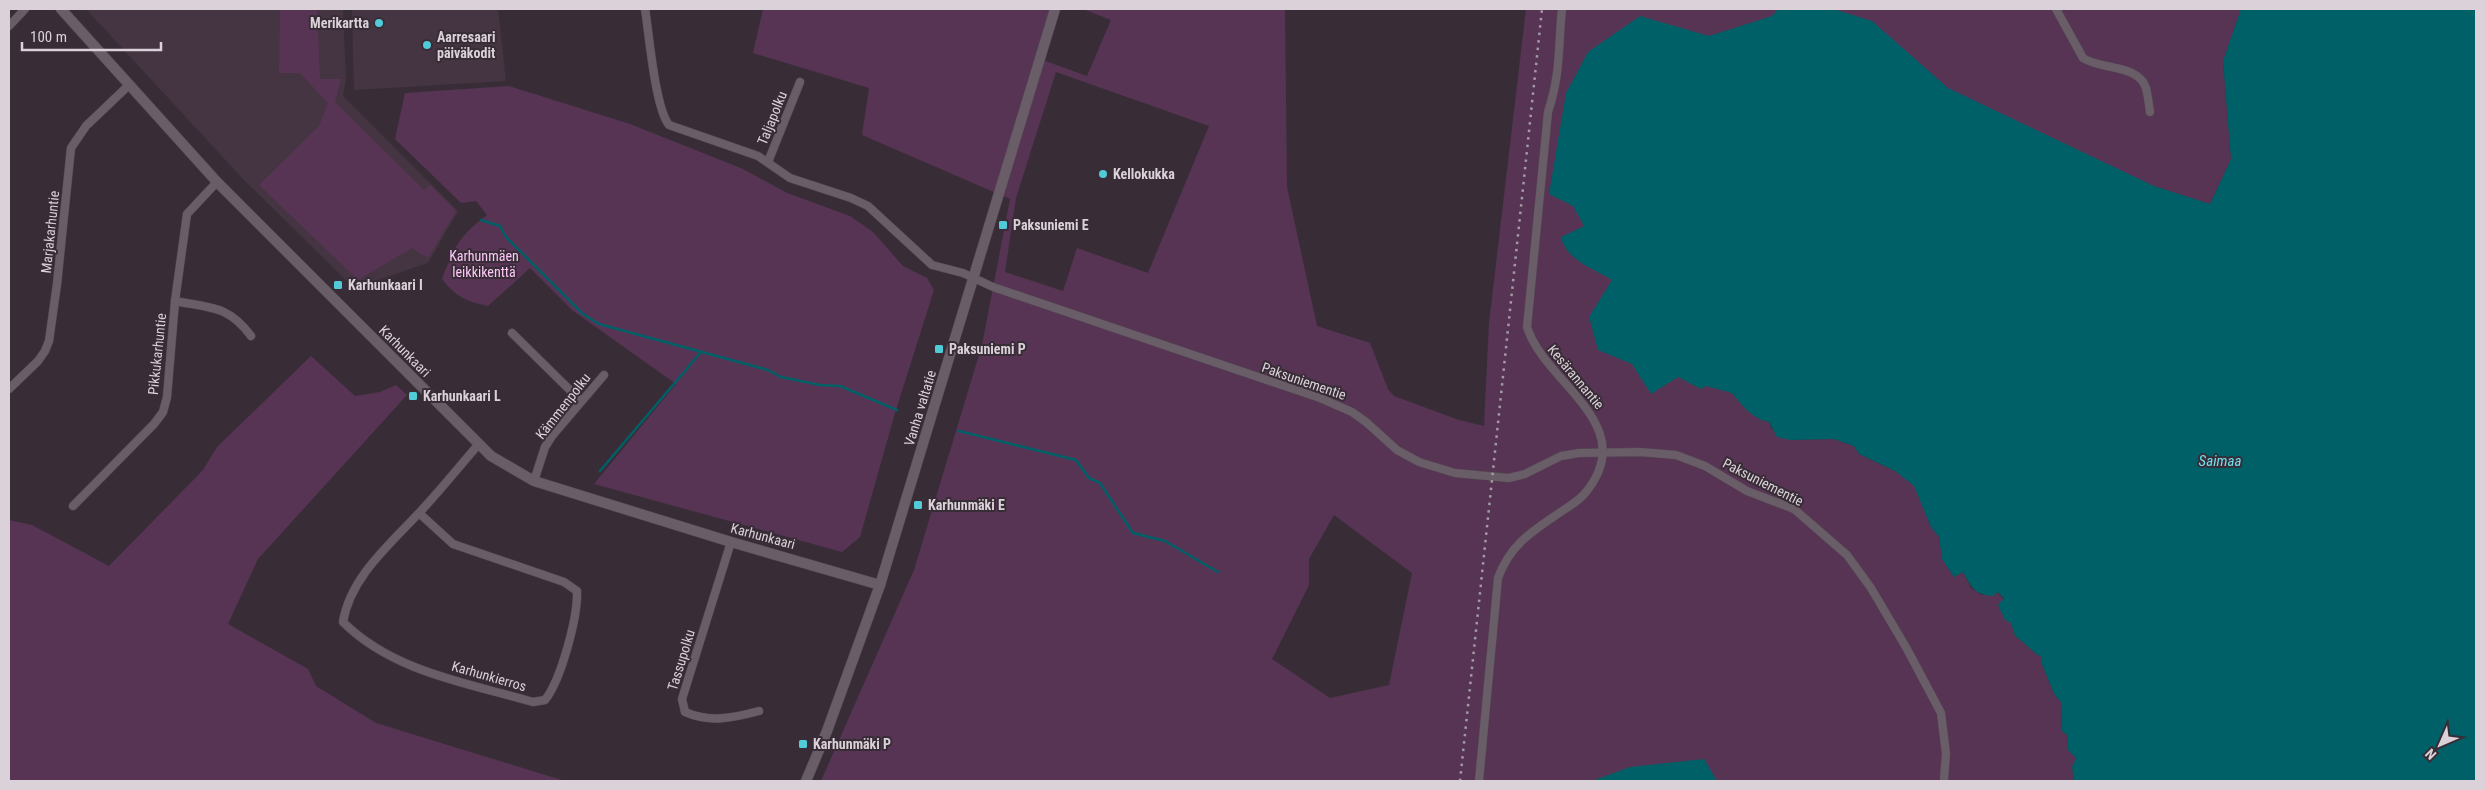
<svg xmlns="http://www.w3.org/2000/svg" width="2485" height="790" viewBox="0 0 2485 790" font-family="'Roboto Condensed',sans-serif">
	<style>
		.built { fill: #453543 }
		.green { fill: #573454; fill-rule: evenodd }
		.water { fill: #006068 }
		.lines { fill: none; stroke-linecap: round; stroke-linejoin: round }
		.stream { stroke: #006068; stroke-width: 2.5 }
		.street-casing { stroke: #534a52; stroke-width: 9 }
		.secondary-casing { stroke: #534a52; stroke-width: 11 }
		.street { stroke: #695d68; stroke-width: 8 }
		.secondary { stroke: #695d68; stroke-width: 10 }
		.rail { stroke: #a39aa2; stroke-width: 2.5; stroke-dasharray: 2.5 5; stroke-linecap: butt }
		.poi-dot { fill: #52cbd8; stroke: #382d37; stroke-width: 2 }
		.labels { text-anchor: middle; dominant-baseline: central; stroke-width: 4; stroke-linejoin: round; paint-order: stroke }
		.poi-label { font-size: 14px; font-weight: bold; fill: #dad2d8; stroke: #382d37; text-anchor: start }
		.street-label { font-size: 14px; fill: #dad2d8; stroke: #382d37 }
		.park-label { font-size: 14px; fill: #fdc8f7; stroke: #382d37 }
		.water-label { font-size: 15px; font-style: italic; fill: #6ce1ee; stroke: #382d37 }
	</style>
	<rect width="100%" height="100%" fill="#382d37"/>
	<!-- built -->
	<g class="built">
		<polygon points="86,9 343,9 346,79 343,96 458,211 428,263 354,288 243,179"/>
		<polygon points="352,9 498,9 506,81 354,90"/>
	</g>
	<!-- green -->
	<g class="green">
		<polygon points="280,9 317,9 320,79 341,79 335,102 424,190 430,185 456,211 428,258 412,248 358,280 259,185 319,126 328,103 300,73 279,73"/>
		<path d="M 763,9 L 1055,9 L 1040,59 L 1087,76 L 1111,20 L 1083,9 L 1285,9 L 1287,187 L 1317,326 L 1370,343 L 1388,389 L 1394,396 L 1459,420 L 1484,426 L 1489,323 L 1526,9 L 2241,9 L 2223,61 L 2231,159 L 2210,204 L 2154,186 L 1732,393 C 1743,406 1752,418 1769,422 L 1771,428 L 1790,440 L 1834,439 L 1854,446 L 1859,454 L 1895,471 L 1915,486 L 1931,527 L 1939,537 L 1942,559 L 1954,577 L 1963,572 L 1971,588 L 1982,595 L 1996,592 L 2004,599 L 2015,636 C 2025,642 2031,652 2043,657 L 2042,664 L 2054,694 L 2061,702 L 2062,731 L 2067,735 L 2068,750 L 2076,758 L 2072,767 L 2074,781 L 821,781 L 914,570 L 982,345 L 1010,199 L 862,135 L 869,88 L 753,53 ZM 1056,72 L 1209,126 L 1148,273 L 1077,248 L 1063,291 L 1005,272 L 1016,198 ZM 1334,515 L 1412,573 L 1389,685 L 1330,698 L 1272,659 L 1309,585 L 1309,559 Z"/>
		<path d="M 509,86 L 630,124 L 743,169 L 787,193 L 850,216 L 873,232 L 903,266 L 927,278 L 934,290 L 895,413 L 860,537 L 842,552 L 594,484 L 676,384 L 572,310 L 530,268 L 488,306 C 466,301 456,297 442,279 C 455,246 459,236 487,215 L 476,201 L 461,203 L 395,139 L 405,93 Z"/>
		<polygon points="311,356 355,396 380,392 396,385 407,395 258,559 228,624 308,669 316,686 376,723 565,781 9,781 9,520 32,525 109,566 203,470 217,447"/>
	</g>
	<!-- water -->
	<g class="water">
		<path d="M 1778,9 L 1833,9 L 1872,21 L 1948,88 L 2154,186 L 2210,204 L 2231,159 L 2223,61 L 2241,9 L 2476,9 L 2476,781 L 2074,781 L 2072,767 L 2076,758 L 2068,750 L 2067,735 L 2062,731 L 2061,702 L 2054,694 L 2042,664 L 2042,657 C 2031,652 2025,642 2015,636 L 2011,623 L 2005,620 L 1998,605 L 2004,598 L 1997,592 L 1993,596 C 1975,595 1971,587 1963,572 L 1954,577 L 1942,559 L 1939,537 L 1931,527 L 1914,486 L 1895,471 L 1859,454 L 1854,446 L 1834,439 L 1790,440 L 1777,437 L 1769,422 C 1751,418 1743,406 1732,393 L 1706,386 L 1701,389 L 1678,377 L 1651,394 L 1632,364 L 1598,350 L 1589,317 L 1612,280 C 1594,269 1566,260 1561,237 L 1584,226 L 1573,206 L 1549,194 L 1566,93 L 1588,52 L 1640,16 L 1709,36 L 1772,16 Z"/>
		<polygon points="1704,759 1717,781 1592,781 1630,767"/>
	</g>
	<g class="lines">
		<!-- stream -->
		<g class="stream">
			<polyline points="481,220 500,226 506,237 583,314 599,324 768,370 781,377 820,385 840,386 897,410"/>
			<polyline points="959,431 1076,460 1089,478 1100,483 1133,533 1165,541 1218,572"/>
			<polyline points="600,471 701,352"/>
		</g>
		<defs>
			<g id="street">
				<path d="M 645,9 C 649,33 655,108 669,125 L 758,156 L 790,178 L 851,198 L 868,206 L 932,265 L 963,273 L 993,287 L 1320,398 L 1352,412 L 1366,422 L 1397,450 L 1419,462 L 1455,473 L 1509,478 L 1525,474 L 1561,456 L 1579,453 L 1640,452 L 1676,455 L 1705,466 L 1747,491 L 1794,509 L 1847,555 L 1871,588 L 1907,649 L 1941,713 L 1946,754 L 1944,779"/>
				<path d="M 2056,9 L 2083,58 C 2101,70 2138,64 2146,88 C 2148,96 2149,105 2150,112"/>
				<polyline points="9,26 25,9"/>
				<polyline points="768,162 800,82"/>
				<path d="M 175,301 C 210,308 228,305 251,336"/>
				<polyline points="512,333 581,401"/>
				<polyline points="9,389 38,361 45,351 49,341 57,284 71,148 86,126 129,85"/>
				<polyline points="534,481 545,447 552,436 604,375"/>
				<polyline points="73,506 154,424 163,412 167,397 175,301 187,214 217,182"/>
				<path d="M 419,513 L 453,544 L 564,582 L 577,591 C 578,617 561,680 545,700 L 533,702 C 468,683 393,672 343,622 C 350,578 389,545 418,514 C 439,492 458,468 478,445"/>
				<path d="M 731,542 L 682,699 L 685,712 C 710,723 733,718 759,711"/>
				<path d="M 1479,781 L 1498,578 C 1511,543 1533,531 1562,511 C 1570,506 1580,500 1586,492 C 1641,424 1545,384 1527,327 L 1548,112 C 1561,73 1558,47 1562,9"/>
			</g>
			<g id="secondary">
				<polyline points="61,9 217,182 491,456 534,481 731,542 880,585"/>
				<polyline points="806,781 827,731 880,585 1055,9"/>
			</g>
		</defs>
		<!-- street casing -->
		<use href="#street" class="street-casing"/>
		<!-- secondary casing -->
		<use href="#secondary" class="secondary-casing"/>
		<!-- street -->
		<use href="#street" class="street"/>
		<!-- secondary -->
		<use href="#secondary" class="secondary"/>
		<!-- rail -->
		<polyline class="rail" points="1460,781 1542,9"/>
	</g>
	<!-- markers -->
	<g class="poi-dot">
		<circle cx="379" cy="23" r="5"/>
		<circle cx="427" cy="45" r="5"/>
		<circle cx="1103" cy="174" r="5"/>
		<rect x="998" y="220" width="10" height="10" rx="2.5"/>
		<rect x="333" y="280" width="10" height="10" rx="2.5"/>
		<rect x="934" y="344" width="10" height="10" rx="2.5"/>
		<rect x="408" y="391" width="10" height="10" rx="2.5"/>
		<rect x="913" y="500" width="10" height="10" rx="2.5"/>
		<rect x="798" y="739" width="10" height="10" rx="2.5"/>
	</g>
	<g class="labels">
		<!-- poi labels -->
		<g class="poi-label">
			<text x="369" y="23" text-anchor="end">Merikartta</text>
			<text x="437" y="37">Aarresaari<tspan x="437" dy="16">päiväkodit</tspan></text>
			<text x="1113" y="174">Kellokukka</text>
			<text x="1013" y="225">Paksuniemi E</text>
			<text x="348" y="285">Karhunkaari I</text>
			<text x="949" y="349">Paksuniemi P</text>
			<text x="423" y="396">Karhunkaari L</text>
			<text x="928" y="505">Karhunmäki E</text>
			<text x="813" y="744">Karhunmäki P</text>
		</g>
		<!-- street labels -->
		<g class="street-label">
			<text transform="translate(772 118) rotate(-68)">Taljapolku</text>
			<text transform="translate(50 232) rotate(-84)">Marjakarhuntie</text>
			<text transform="translate(405 351) rotate(45)">Karhunkaari</text>
			<text transform="translate(157 354) rotate(-84)">Pikkukarhuntie</text>
			<text transform="translate(1576 377) rotate(50)">Kesärannantie</text>
			<text transform="translate(1304 381) rotate(19)">Paksuniementie</text>
			<text transform="translate(563 406) rotate(-52)">Kämmenpolku</text>
			<text transform="translate(920 408) rotate(-73)">Vanha valtatie</text>
			<text transform="translate(1763 482) rotate(27)">Paksuniementie</text>
			<text transform="translate(763 536) rotate(15)">Karhunkaari</text>
			<text transform="translate(681 660) rotate(-73)">Tassupolku</text>
			<text transform="translate(489 676) rotate(16)">Karhunkierros</text>
		</g>
		<!-- park labels -->
		<g class="park-label">
			<text x="484" y="256">Karhunmäen<tspan x="484" dy="16">leikkikenttä</tspan></text>
		</g>
		<!-- water labels -->
		<g class="water-label">
			<text x="2220" y="461">Saimaa</text>
		</g>
	</g>
	<!-- border -->
	<rect width="2485" height="790" fill="none" stroke="#dad2d8" stroke-width="20"/>
	<!-- north arrow -->
	<g transform="translate(2440 745) rotate(225)" stroke="#382d37" stroke-width="4" paint-order="stroke">
	<path d="M0-4L9 19L0 12L-9 19Z" fill="#dad2d8"/>
	<text y="-8" font-size="14" font-weight="bold" text-anchor="middle" fill="#dad2d8">N</text>
	</g>
	<!-- scale -->
	<path d="M22 42v8h139v-8" fill="none" stroke="#dad2d8" stroke-width="2.5"/>
	<text x="30" y="42" font-size="15" fill="#dad2d8" stroke="#382d37" stroke-width="4" paint-order="stroke">100 m</text>
</svg>
